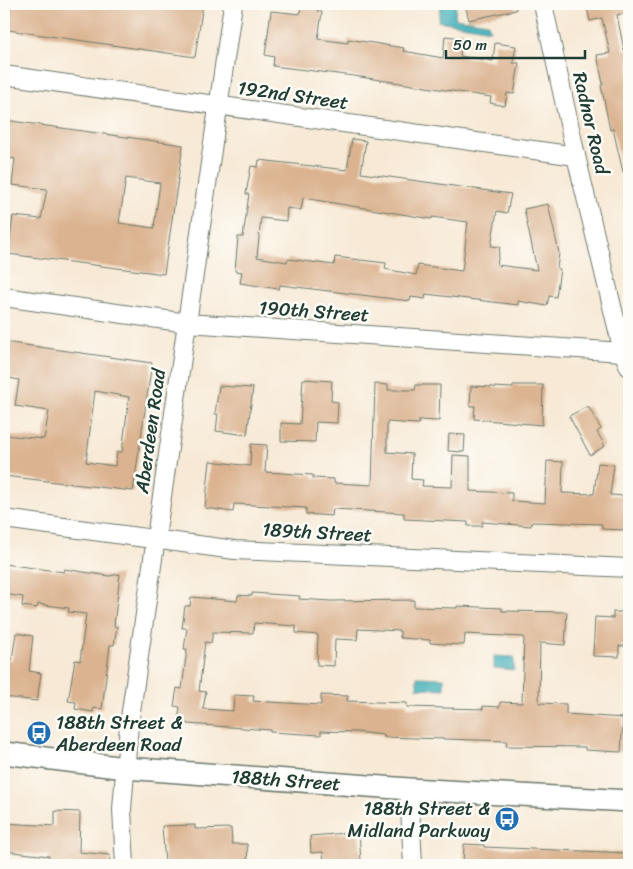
<svg xmlns="http://www.w3.org/2000/svg" width="633" height="869" viewBox="0 0 633 869" font-family="Sriracha,sans-serif">
	<style>
		.water { fill: #39aab5; stroke: #2c7474 }
		.building { fill: #dbb390; fill-rule: evenodd }
		.lines { fill: none; stroke-linecap: round; stroke-linejoin: round }
		.minor-casing { stroke: #6b796c; stroke-width: 20 }
		.tertiary-casing { stroke: #6b796c; stroke-width: 24 }
		.minor { stroke: #fff; stroke-width: 18 }
		.tertiary { stroke: #fff; stroke-width: 21 }
		.labels { text-anchor: middle; dominant-baseline: central; stroke-width: 5; stroke-linejoin: round; paint-order: stroke }
		.street-label { font-size: 19px; fill: #1f3d34; stroke: #fdfcf7 }
		.poi-label { font-size: 19px; fill: #1f3d34; stroke: #fdfcf7; text-anchor: start }
	</style>
	<rect width="100%" height="100%" fill="#fdfcf7"/>
	<filter id="ink" filterUnits="userSpaceOnUse"><feTurbulence type="fractalNoise" baseFrequency=".02" numOctaves="2"/><feDisplacementMap in="SourceGraphic" scale="10" xChannelSelector="R" yChannelSelector="G"/><feConvolveMatrix kernelMatrix="1 2 1 2 8 2 1 2 1" color-interpolation-filters="sRGB"/></filter>
	<filter id="wash" filterUnits="userSpaceOnUse"><feTurbulence type="fractalNoise" baseFrequency=".0096" numOctaves="4" result="noise"/><feDisplacementMap in="SourceGraphic" scale="20" xChannelSelector="R" yChannelSelector="G"/><feGaussianBlur stdDeviation="1.12" result="paint"/><feColorMatrix in="noise" values="0 0 0 0 0 0 0 0 0 0 0 0 0 0 0 0 0 1.4 0 .05"/><feComposite in="paint" operator="in"/></filter>
	<g filter="url(#wash)">
		<rect width="100%" height="100%" fill="#f7e9d5"/>
		<!-- water -->
		<g class="water">
			<polygon points="441,4 456,6 455,18 488,23 490,30 438,21"/>
			<polygon points="494,656 514,657 514,670 494,668"/>
			<polygon points="417,677 444,678 444,689 417,688"/>
		</g>
		<g id="blocks">
			<!-- building -->
			<g class="building">
				<polygon points="11,4 203,4 195,57 8,30"/>
				<polygon points="301,4 318,4 317,11 322,12 318,39 348,43 348,39 404,48 403,51 443,58 445,36 462,38 460,56 493,61 495,43 516,46 513,63 519,63 514,94 507,93 505,106 490,103 491,97 354,76 273,66 274,57 265,55 271,11 300,14"/>
				<polygon points="465,4 515,4 516,10 469,20"/>
				<polygon points="586,4 629,4 629,12 617,15 624,50 629,49 629,171 623,172 613,129 610,130 601,85 603,84 597,55 610,53 602,18 590,21"/>
				<path d="M 4,120 L 183,145 L 164,274 L 8,254 L 13,216 L 41,219 L 47,189 L 12,185 L 15,159 L 4,157 ZM 126,178 L 160,183 L 154,228 L 119,223 Z"/>
				<path d="M 352,139 L 366,141 L 361,173 L 511,194 L 507,213 L 497,211 L 491,246 L 500,247 L 497,265 L 537,270 L 524,209 L 548,204 L 559,253 L 557,268 L 560,269 L 556,297 L 549,296 L 547,306 L 518,301 L 518,305 L 426,294 L 425,299 L 411,297 L 410,301 L 280,285 L 279,289 L 240,283 L 242,272 L 235,271 L 238,237 L 243,237 L 249,194 L 246,194 L 251,166 L 258,167 L 259,160 L 347,170 ZM 303,198 L 432,219 L 432,217 L 468,222 L 462,271 L 418,265 L 416,275 L 385,269 L 386,263 L 335,257 L 334,265 L 288,259 L 287,262 L 257,257 L 261,218 L 286,221 L 287,208 L 301,210 Z"/>
				<path d="M 4,342 L 152,363 L 133,491 L 4,476 L 4,435 L 44,439 L 49,411 L 15,406 L 19,380 L 4,377 ZM 95,391 L 129,397 L 122,452 L 117,452 L 115,466 L 86,462 Z"/>
				<polygon points="303,379 332,381 331,401 338,402 337,423 316,422 315,442 281,441 281,423 300,424"/>
				<polygon points="375,384 388,385 388,390 415,390 416,385 440,385 439,421 419,420 419,424 387,422 387,452 412,454 411,479 423,480 422,486 452,487 453,455 470,456 470,491 512,493 512,501 545,503 547,461 563,462 562,493 594,494 598,463 614,465 610,495 626,496 625,530 602,529 602,524 532,522 531,526 482,522 482,526 468,526 468,522 404,519 404,513 333,509 332,516 306,514 306,508 234,504 233,512 205,508 210,461 250,466 251,444 267,445 265,472 313,475 313,478 334,479 334,483 372,485"/>
				<polygon points="513,385 543,385 542,425 474,419 475,406 470,406 471,386 513,388"/>
				<polygon points="219,386 253,388 247,435 216,431 218,414 215,414"/>
				<polygon points="588,406 601,429 597,432 605,446 590,455 569,416"/>
				<polygon points="449,434 465,435 464,452 448,451"/>
				<polygon points="4,564 64,572 64,569 109,576 120,574 114,626 117,627 114,645 110,645 102,709 94,708 93,712 75,709 76,702 68,701 75,660 80,661 86,614 68,612 69,608 38,604 37,608 22,606 23,597 4,594"/>
				<path d="M 252,593 L 300,596 L 299,599 L 330,601 L 414,600 L 414,607 L 457,608 L 457,606 L 502,608 L 502,611 L 567,612 L 565,645 L 540,643 L 539,703 L 566,704 L 566,714 L 623,718 L 621,752 L 585,750 L 585,747 L 506,746 L 507,741 L 383,737 L 384,735 L 355,732 L 321,731 L 321,735 L 270,732 L 270,730 L 188,724 L 178,721 L 180,707 L 174,706 L 177,688 L 182,689 L 187,649 L 184,649 L 187,628 L 182,628 L 185,606 L 190,606 L 191,597 L 237,601 L 238,595 L 252,596 ZM 254,623 L 296,626 L 296,633 L 318,635 L 317,665 L 334,666 L 335,639 L 357,640 L 358,629 L 400,631 L 400,638 L 430,640 L 430,643 L 464,645 L 465,634 L 524,637 L 522,703 L 500,702 L 500,707 L 483,706 L 483,709 L 407,707 L 407,703 L 347,701 L 348,696 L 321,695 L 321,705 L 253,701 L 254,696 L 234,695 L 233,711 L 203,709 L 206,692 L 199,691 L 205,642 L 211,643 L 213,632 L 253,633 Z"/>
				<polygon points="613,612 629,612 629,646 619,646 619,657 593,656 595,617 613,618"/>
				<polygon points="16,633 33,636 29,671 41,673 37,701 4,697 4,659 12,660"/>
				<polygon points="55,811 80,812 79,852 110,855 109,865 48,865 49,856 4,851 4,823 55,826"/>
				<polygon points="195,825 195,829 231,828 232,844 247,844 248,865 212,865 212,861 165,863 162,826"/>
				<polygon points="359,832 361,862 324,863 323,852 311,853 310,836"/>
				<polygon points="464,844 484,845 484,847 629,853 629,865 463,865"/>
			</g>
		</g>
	</g>
	<g filter="url(#ink)">
		<use href="#blocks" fill-opacity="0" stroke="#6b796c" stroke-width="1"/>
		<g class="lines">
			<defs>
				<g id="minor">
					<polyline points="543,4 576,156 623,352 629,367"/>
					<polyline points="4,75 576,156"/>
					<polyline points="4,297 187,323 623,352"/>
					<polyline points="4,519 235,550 629,568"/>
					<polyline points="409,789 413,865"/>
					<polyline points="125,865 122,809 129,725 233,4"/>
				</g>
				<polyline id="tertiary" points="4,753 125,768 409,789 629,801"/>
			</defs>
			<!-- minor casing -->
			<use href="#minor" class="minor-casing"/>
			<!-- tertiary casing -->
			<use href="#tertiary" class="tertiary-casing"/>
			<!-- minor -->
			<use href="#minor" class="minor"/>
			<!-- tertiary -->
			<use href="#tertiary" class="tertiary"/>
		</g>
	</g>
	<!-- icons -->
	<defs>
		<symbol id="bus-disc" viewBox="-11 -11 22 22"><circle r="9.5" fill="#1f6fb2" stroke="#fdfcf7"/><path d="M-5-6H5V4H4V6H2V4H-2V6H-4V4H-5ZM-3.5-4V0h7V-4ZM-3.5 1.2v1.5H-2V1.2ZM2 1.2v1.5H3.5V1.2Z" fill="#fff"/></symbol>
	</defs>
	<g fill-rule="evenodd">
		<use href="#bus-disc" x="25" y="719" width="28" height="28"/>
		<use href="#bus-disc" x="493" y="805" width="28" height="28"/>
	</g>
	<g class="labels">
		<!-- street labels -->
		<g class="street-label">
			<text transform="translate(293 95) rotate(8)">192nd Street</text>
			<text transform="translate(591 123) rotate(77)">Radnor Road</text>
			<text transform="translate(314 311) rotate(4)">190th Street</text>
			<text transform="translate(150 431) rotate(-82)">Aberdeen Road</text>
			<text transform="translate(317 532) rotate(3)">189th Street</text>
			<text transform="translate(286 780) rotate(4)">188th Street</text>
		</g>
		<!-- poi labels -->
		<g class="poi-label">
			<text x="56" y="722">188th Street &amp;<tspan x="56" dy="22">Aberdeen Road</tspan></text>
			<text x="490" y="808" text-anchor="end">188th Street &amp;<tspan x="490" dy="22">Midland Parkway</tspan></text>
		</g>
	</g>
	<!-- margin -->
	<rect width="633" height="869" fill="none" stroke="#fdfcf7" stroke-width="20"/>
	<!-- scale -->
	<path d="M446 50v8h139v-8" fill="none" stroke="#1f3d34" stroke-width="2.5"/>
	<text x="453" y="50" font-size="15" fill="#1f3d34" stroke="#fdfcf7" stroke-width="4" paint-order="stroke">50 m</text>
</svg>
